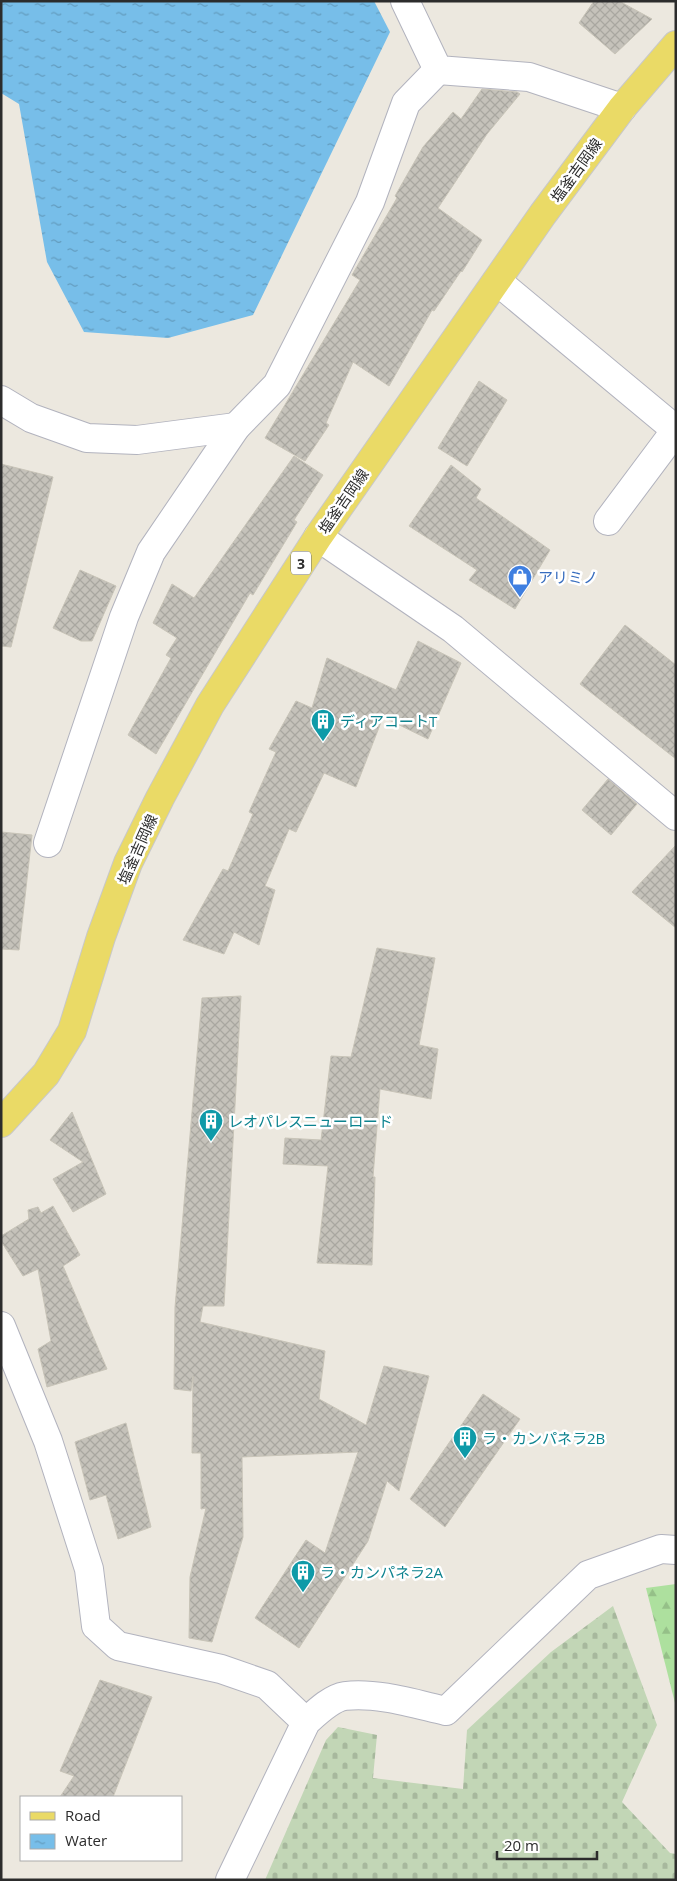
<svg xmlns="http://www.w3.org/2000/svg" width="677" height="1881" viewBox="0 0 677 1881" font-family="'Open Sans','Noto Sans JP',sans-serif">
	<style>
		.forest { fill: url(#forest-firs) }
		.cemetery { fill: url(#cemetery-stones) }
		.water { fill: url(#water-ripples) }
		.building { fill: url(#building-cross-hatch); stroke: #c8c4b8 }
		.lines { fill: none; stroke-linecap: round; stroke-linejoin: round }
		.minor-casing { stroke: #b2b3be; stroke-width: 30 }
		.major-casing { stroke: #c8c8c8; stroke-width: 30 }
		.minor { stroke: #fff; stroke-width: 28 }
		.major { stroke: #eada66; stroke-width: 28 }
		.labels { text-anchor: middle; dominant-baseline: central; stroke-width: 5; stroke-linejoin: round; paint-order: stroke }
		.shield { fill: #fff; stroke: #6b6b6b; stroke-width: 1 }
		.shield-label { font-size: 14px; font-weight: bold; fill: #2c2c2c }
		.street-label { font-size: 15px; fill: #2c2c2c; stroke: #fff }
		.shop-label { font-size: 15px; fill: #366cbe; stroke: #fff; text-anchor: start }
		.culture-label { font-size: 15px; fill: #0d838f; stroke: #fff; text-anchor: start }
	</style>
	<defs>
		<pattern id="forest-firs" width="22" height="20" patternUnits="userSpaceOnUse" patternTransform="scale(1.25)"><rect width="22" height="20" fill="#ade09e"/><path d="M5 1l3.5 6h-7zM16 11l3.5 6h-7z" fill="#95c088"/></pattern>
		<pattern id="cemetery-stones" width="16" height="16" patternUnits="userSpaceOnUse" patternTransform="scale(1.25)"><rect width="16" height="16" fill="#c2d6b6"/><path d="M2 7V4a2 2 0 0 1 4 0v3zM10 15v-3a2 2 0 0 1 4 0v3z" fill="#a7b89d"/></pattern>
		<pattern id="water-ripples" width="26" height="14" patternUnits="userSpaceOnUse" patternTransform="scale(1.25)"><rect width="26" height="14" fill="#77bee9"/><path d="M2 4q2-2 4 0t4 0M15 11q2-2 4 0t4 0" fill="none" stroke="#629bbd"/></pattern>
		<pattern id="building-cross-hatch" width="8" height="8" patternUnits="userSpaceOnUse" patternTransform="scale(1.25)"><rect width="8" height="8" fill="#c5c2ba"/><path d="M0 0l8 8M0 8l8-8" fill="none" stroke="#a9a7a0"/></pattern>
	</defs>
	<rect width="100%" height="100%" fill="#ece8df"/>
	<!-- forest -->
	<polygon class="forest" points="676,1584 676,1707 646,1588"/>
	<!-- cemetery -->
	<polygon class="cemetery" points="613,1606 657,1725 622,1802 670,1853 676,1854 676,1880 265,1880 326,1740 338,1727 377,1735 373,1778 463,1789 467,1730 551,1652"/>
	<!-- water -->
	<polygon class="water" points="1,1 374,1 390,32 253,315 168,338 84,332 47,262 19,104 1,93"/>
	<!-- building -->
	<g class="building">
		<polygon points="594,1 619,1 652,19 615,54 579,23"/>
		<polygon points="482,89 517,92 520,94 487,134 438,208 482,240 462,272 461,271 434,311 432,310 389,386 353,362 326,423 329,425 305,461 265,438 360,280 352,275 397,198 395,196 423,147 453,112 461,119"/>
		<polygon points="479,381 507,400 467,466 438,448"/>
		<polygon points="294,456 323,475 294,520 297,522 253,595 250,593 156,754 128,735 171,658 166,655 177,638 153,623 172,584 194,598"/>
		<polygon points="1,464 53,477 11,647 1,646"/>
		<polygon points="451,465 481,489 476,498 550,550 515,609 469,580 477,570 409,526"/>
		<polygon points="80,570 116,586 92,641 81,641 53,628"/>
		<polygon points="625,625 676,665 676,759 580,684"/>
		<polygon points="418,641 461,663 428,739 383,717 356,787 324,773 296,832 289,829 265,886 275,890 259,945 234,932 224,954 183,940 223,869 228,871 253,814 249,812 276,752 269,749 296,701 312,708 327,658 396,690"/>
		<polygon points="608,779 637,804 611,835 582,810"/>
		<polygon points="1,832 32,835 19,950 1,949"/>
		<polygon points="676,845 676,928 632,892"/>
		<polygon points="377,948 435,958 419,1045 438,1049 431,1099 380,1089 373,1177 375,1177 372,1265 317,1263 328,1166 283,1164 285,1138 321,1140 331,1056 351,1057"/>
		<polygon points="241,996 224,1306 203,1306 200,1322 325,1351 319,1399 366,1425 384,1366 429,1376 399,1491 387,1481 368,1541 299,1648 255,1618 306,1540 325,1553 358,1452 242,1457 243,1537 212,1642 189,1638 190,1577 206,1508 201,1509 201,1453 192,1453 193,1376 191,1391 174,1389 175,1307 202,998"/>
		<polygon points="72,1112 106,1194 73,1212 53,1179 83,1162 50,1140"/>
		<polygon points="53,1206 80,1255 63,1266 107,1369 47,1387 38,1349 51,1341 38,1269 23,1276 1,1241 1,1236 29,1219 28,1210 38,1207 41,1213"/>
		<polygon points="483,1394 520,1419 445,1527 410,1499"/>
		<polygon points="126,1423 151,1527 118,1539 106,1495 90,1500 75,1442"/>
		<polygon points="100,1680 152,1697 113,1797 60,1797 74,1776 60,1771"/>
	</g>
	<g class="lines">
		<defs>
			<g id="minor">
				<polyline points="405,1 438,70 529,77 622,108"/>
				<polyline points="497,281 676,430"/>
				<polyline points="1,400 31,418 87,438 137,440 236,427"/>
				<polyline points="608,521 676,430"/>
				<polyline points="318,537 453,629 676,816"/>
				<polyline points="48,843 124,617 151,552 236,427 277,385 370,202 406,103 438,70"/>
				<polyline points="1,1326 48,1441 89,1569 96,1626 118,1646 221,1669 267,1685 306,1722"/>
				<path d="M 230,1880 L 306,1722 C 316,1713 331,1698 345,1696 C 377,1692 415,1704 446,1711 L 588,1575 L 661,1549 L 676,1550"/>
			</g>
			<polyline id="major" points="1,1123 46,1074 72,1031 101,937 128,863 160,798 210,705 318,537 543,214 622,108 676,45"/>
		</defs>
		<!-- minor casing -->
		<use href="#minor" class="minor-casing"/>
		<!-- major casing -->
		<use href="#major" class="major-casing"/>
		<!-- minor -->
		<use href="#minor" class="minor"/>
		<!-- major -->
		<use href="#major" class="major"/>
	</g>
	<!-- icons -->
	<defs>
		<symbol id="shop-pin" viewBox="-11 -11 22 30"><path d="M0 17L-7.5 6A9.5 9.5 0 1 1 7.5 6Z" fill="#3f7fe0" stroke="#fff"/><path d="M-5-2.5h2.3a2.7 3.5 0 0 1 5.4 0H5L5.5 6h-11ZM-1.5-2.5h3a1.5 2.3 0 0 0-3 0Z" fill="#fff"/></symbol>
		<symbol id="building-pin" viewBox="-11 -11 22 30"><path d="M0 17L-7.5 6A9.5 9.5 0 1 1 7.5 6Z" fill="#0f9aa8" stroke="#fff"/><path d="M-4-6H4V6H1V3H-1V6H-4ZM-2.5-4.3h1.7v1.8h-1.7ZM.8-4.3h1.7v1.8H.8ZM-2.5-1h1.7V.8h-1.7ZM.8-1h1.7V.8H.8Z" fill="#fff"/></symbol>
	</defs>
	<g fill-rule="evenodd">
		<use href="#shop-pin" x="506" y="563" width="28" height="38"/>
		<use href="#building-pin" x="309" y="707" width="28" height="38"/>
		<use href="#building-pin" x="197" y="1107" width="28" height="38"/>
		<use href="#building-pin" x="451" y="1424" width="28" height="38"/>
		<use href="#building-pin" x="289" y="1558" width="28" height="38"/>
	</g>
	<g class="labels">
		<!-- shield labels -->
		<rect class="shield" x="291" y="551.5" width="20" height="23" rx="4"/>
		<g class="shield-label">
			<text x="301" y="563">3</text>
		</g>
		<!-- street labels -->
		<g class="street-label">
			<text transform="translate(576 170) rotate(-54)">塩釜吉岡線</text>
			<text transform="translate(343 501) rotate(-55)">塩釜吉岡線</text>
			<text transform="translate(137 849) rotate(-66)">塩釜吉岡線</text>
		</g>
		<!-- shop labels -->
		<g class="shop-label">
			<text x="538" y="577">アリミノ</text>
		</g>
		<!-- culture labels -->
		<g class="culture-label">
			<text x="340" y="721">ディアコートT</text>
			<text x="228" y="1121">レオパレスニューロード</text>
			<text x="482" y="1438">ラ・カンパネラ2B</text>
			<text x="320" y="1572">ラ・カンパネラ2A</text>
		</g>
	</g>
	<!-- border -->
	<rect width="677" height="1881" fill="none" stroke="#2c2c2c" stroke-width="5"/>
	<!-- legend -->
	<rect x="20" y="1796" width="162" height="65" fill="#ffffff" stroke="#ababab"/>
	<rect x="30" y="1812" width="25" height="8" fill="#eada66" stroke="#ababab"/>
	<text x="65" y="1821" font-size="15" fill="#2c2c2c">Road</text>
	<rect x="30" y="1834" width="25" height="15" fill="url(#water-ripples)" stroke="#ababab"/>
	<text x="65" y="1846" font-size="15" fill="#2c2c2c">Water</text>
	<!-- scale -->
	<path d="M497 1851v8h100v-8" fill="none" stroke="#2c2c2c" stroke-width="2.5"/>
	<text x="504" y="1851" font-size="15" fill="#2c2c2c" stroke="#ffffff" stroke-width="4" paint-order="stroke">20 m</text>
</svg>
